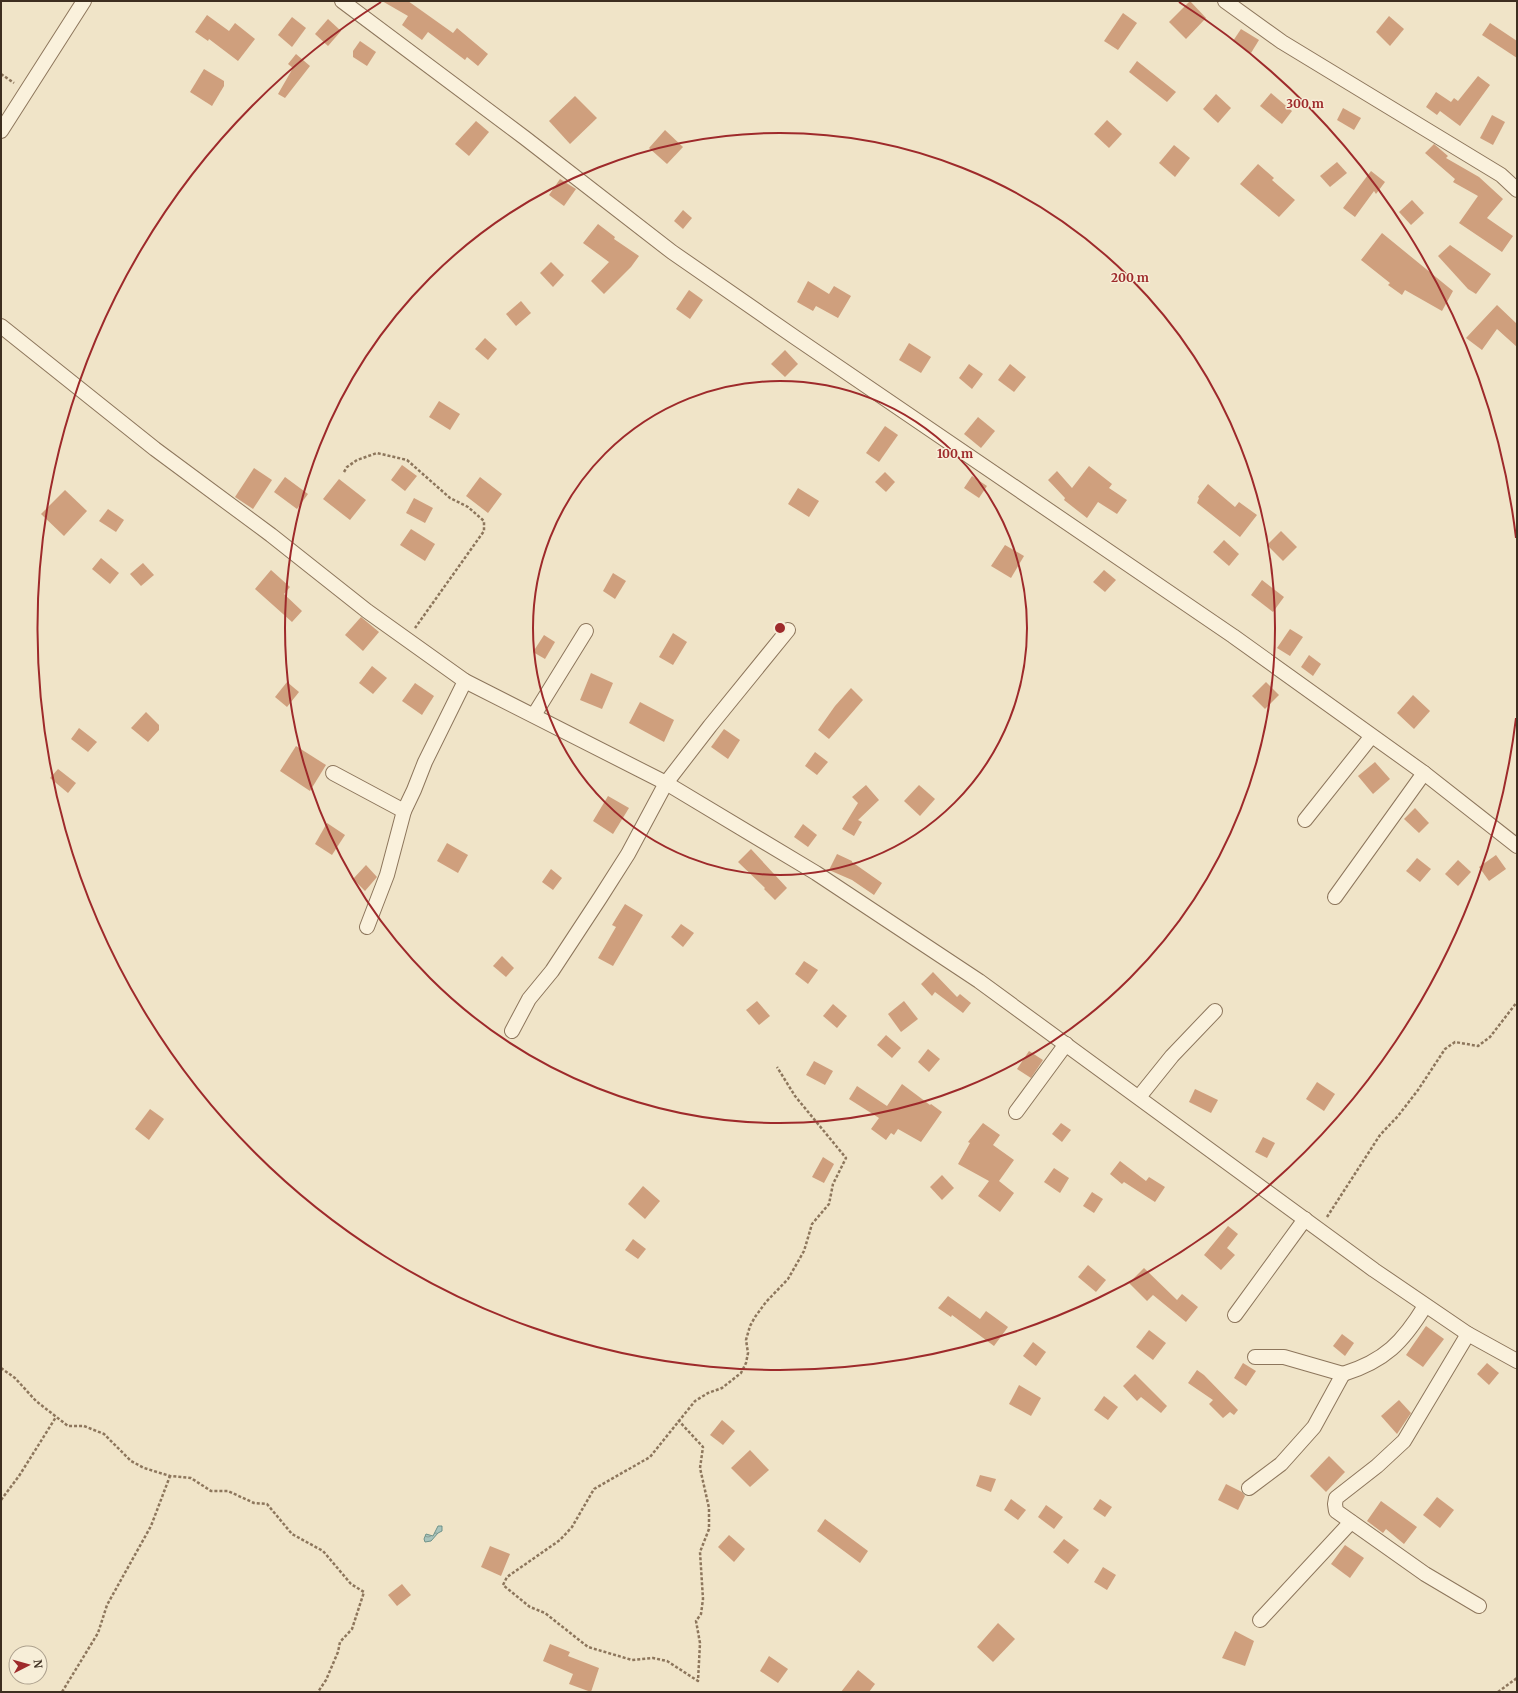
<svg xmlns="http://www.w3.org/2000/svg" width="1518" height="1693" viewBox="0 0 1518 1693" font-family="Merriweather,serif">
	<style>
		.water { fill: url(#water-waves); stroke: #6f938a }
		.building { fill: #cf9f7d }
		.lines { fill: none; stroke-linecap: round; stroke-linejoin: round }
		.minor-casing { stroke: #8d765c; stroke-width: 16 }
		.path { stroke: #8d765c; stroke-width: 2.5; stroke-dasharray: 3 2; stroke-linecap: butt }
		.minor { stroke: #faf1dc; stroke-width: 14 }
		.ring { fill: none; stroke: #9e2a2b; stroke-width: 2 }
		.centre { fill: #9e2a2b; stroke: #f7eed8; stroke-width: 2 }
		.ring-label { font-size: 12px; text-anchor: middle; font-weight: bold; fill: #9e2a2b; stroke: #f7eed8; stroke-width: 3; stroke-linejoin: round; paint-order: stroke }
	</style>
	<defs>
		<pattern id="water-waves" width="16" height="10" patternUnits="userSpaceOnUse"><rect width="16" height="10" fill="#a9c4bc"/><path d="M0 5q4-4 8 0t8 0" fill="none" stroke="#8ba098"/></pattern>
	</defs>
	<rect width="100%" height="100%" fill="#f0e4c8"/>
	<!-- water -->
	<polygon class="water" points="438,1526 442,1526 442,1531 438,1533 431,1541 425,1542 424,1539 426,1534 433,1536"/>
	<!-- building -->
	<g class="building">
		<polygon points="382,1 408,1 453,33 457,28 488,54 478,66 467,57 465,60 428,32 422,40 402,25 408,16"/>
		<polygon points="1190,1 1206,18 1186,39 1169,22"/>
		<polygon points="1123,13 1137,23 1118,50 1104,41"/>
		<polygon points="207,15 229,31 235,23 255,39 238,61 209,39 208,41 195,32"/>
		<polygon points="1389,16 1404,29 1390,46 1376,32"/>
		<polygon points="292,17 306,28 292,47 278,35"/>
		<polygon points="328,19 341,31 328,46 315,34"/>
		<polygon points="1490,23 1517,41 1517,58 1482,35"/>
		<polygon points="1241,29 1259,40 1251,53 1233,41"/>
		<polygon points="360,41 376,52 367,66 353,57 353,51"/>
		<polygon points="296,54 310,66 285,98 278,94 293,68 288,64"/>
		<polygon points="1137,61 1176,92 1167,102 1129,72"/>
		<polygon points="204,69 224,81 224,86 212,106 190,92"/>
		<polygon points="1478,76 1490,85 1460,126 1440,111 1437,115 1426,107 1436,92 1451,102 1454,98 1458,101"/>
		<polygon points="1271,93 1292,111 1282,124 1260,106"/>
		<polygon points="1216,94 1231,108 1218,123 1203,109"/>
		<polygon points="575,96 597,118 570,144 549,121"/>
		<polygon points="1343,108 1361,118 1354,130 1337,120"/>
		<polygon points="1492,115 1505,122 1493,145 1480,138"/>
		<polygon points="1107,120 1122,134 1109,148 1094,134"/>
		<polygon points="476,121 489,132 469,156 455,144"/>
		<polygon points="665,130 683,147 667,164 649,148"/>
		<polygon points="1434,144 1448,156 1446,158 1479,177 1503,199 1487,218 1513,236 1502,252 1459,223 1478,196 1453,182 1455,179 1425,153"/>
		<polygon points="1174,145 1190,158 1175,177 1159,163"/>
		<polygon points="1337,162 1347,173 1330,187 1320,176"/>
		<polygon points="1258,164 1274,178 1272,180 1295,200 1279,217 1240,184"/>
		<polygon points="1371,171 1385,182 1376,194 1374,191 1355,217 1343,208"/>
		<polygon points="560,179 576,189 564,206 549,195"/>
		<polygon points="1412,200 1424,213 1411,225 1399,212"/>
		<polygon points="683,210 692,218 683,229 674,221"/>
		<polygon points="598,224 615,237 614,239 639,256 631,267 604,294 591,281 609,262 583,243"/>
		<polygon points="1382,233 1453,291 1442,311 1405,290 1402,295 1388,285 1390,283 1361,260"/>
		<polygon points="1450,245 1491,274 1476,294 1468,289 1438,256"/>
		<polygon points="551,262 564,275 553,287 540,273"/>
		<polygon points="808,281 829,294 834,286 851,296 838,318 816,306 813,311 797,302"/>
		<polygon points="689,290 703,300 690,319 676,309"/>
		<polygon points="521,301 531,313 516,326 506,314"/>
		<polygon points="1497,305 1517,324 1517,347 1497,329 1482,350 1466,338"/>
		<polygon points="485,338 497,349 488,360 475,349"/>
		<polygon points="909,343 931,357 921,373 899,360"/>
		<polygon points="785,350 798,364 785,377 771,364"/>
		<polygon points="969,364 983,374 972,389 959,378"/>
		<polygon points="1010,364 1026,377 1014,392 998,380"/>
		<polygon points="439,401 460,414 450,430 429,417"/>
		<polygon points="978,417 995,431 981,448 964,434"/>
		<polygon points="885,426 898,435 879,462 866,453"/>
		<polygon points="402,465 417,476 405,491 391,480"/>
		<polygon points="1089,466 1112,484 1109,488 1127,500 1117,514 1098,502 1087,518 1064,500 1065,498 1048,480 1057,471 1072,488"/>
		<polygon points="254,468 272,480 253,509 235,497"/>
		<polygon points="885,472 895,482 886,492 875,482"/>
		<polygon points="972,476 987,486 979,498 964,488"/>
		<polygon points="285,477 308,494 297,509 274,492"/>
		<polygon points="480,477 502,494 488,513 466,496"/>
		<polygon points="339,479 366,500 350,520 323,499"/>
		<polygon points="1208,484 1235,507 1239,502 1257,515 1240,537 1197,503 1199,498 1198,497"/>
		<polygon points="798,488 819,501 809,517 788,504"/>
		<polygon points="65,490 87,511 64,536 41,514"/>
		<polygon points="414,498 433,508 425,523 406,513"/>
		<polygon points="108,509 124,520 116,532 99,521"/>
		<polygon points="411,529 435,544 425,561 400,545"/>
		<polygon points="1281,531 1297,547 1283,561 1267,545"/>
		<polygon points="1224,540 1239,554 1229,566 1213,552"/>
		<polygon points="1005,545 1024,556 1011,578 991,566"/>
		<polygon points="101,558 119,573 110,584 92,569"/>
		<polygon points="143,563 154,575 141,586 130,574"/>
		<polygon points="271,570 290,587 284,594 302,611 292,622 255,589"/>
		<polygon points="1104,570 1116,580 1105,592 1093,582"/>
		<polygon points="613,573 626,581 615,599 603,591"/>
		<polygon points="1262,580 1284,597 1273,612 1251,595"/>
		<polygon points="361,617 379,632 363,651 345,635"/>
		<polygon points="1290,629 1303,637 1290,656 1277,648"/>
		<polygon points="673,633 687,642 673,665 659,657"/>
		<polygon points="544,635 555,642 545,659 533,652"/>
		<polygon points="1309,655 1321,664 1313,676 1301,667"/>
		<polygon points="372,666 387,678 373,694 359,683"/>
		<polygon points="591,673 613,683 602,709 580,700"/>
		<polygon points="287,682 299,692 287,707 275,697"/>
		<polygon points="1266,682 1279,695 1265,709 1252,696"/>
		<polygon points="415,683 434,696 422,715 402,701"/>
		<polygon points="851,688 863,700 829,739 818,730 835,706"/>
		<polygon points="1413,695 1430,711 1414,729 1397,713"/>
		<polygon points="640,702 674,720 664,742 629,723"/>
		<polygon points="146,712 159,725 159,730 148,742 131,728"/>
		<polygon points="79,728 97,742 88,752 71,739"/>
		<polygon points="724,729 740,740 728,759 711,747"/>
		<polygon points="296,746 326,765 310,791 280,771"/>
		<polygon points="815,752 828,762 817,775 805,766"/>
		<polygon points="1375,762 1390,779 1373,794 1358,776"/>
		<polygon points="58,769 76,783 68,793 50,778"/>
		<polygon points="866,785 879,800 858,820 862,822 854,836 842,829 858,803 852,797"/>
		<polygon points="919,785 935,799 920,816 904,801"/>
		<polygon points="608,796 629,808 613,834 593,821"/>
		<polygon points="1415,808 1429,823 1419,833 1404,819"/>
		<polygon points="327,823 345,835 332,855 315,844"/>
		<polygon points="803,824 817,835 808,847 794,837"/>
		<polygon points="447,843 468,855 458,873 437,861"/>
		<polygon points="751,849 787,888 775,900 764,889 765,888 738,862"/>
		<polygon points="837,854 852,861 852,862 882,883 874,895 852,880 829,870"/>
		<polygon points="1496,855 1506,869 1489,881 1479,867"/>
		<polygon points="1417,858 1431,869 1420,882 1406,871"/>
		<polygon points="1458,860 1471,872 1458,886 1445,874"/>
		<polygon points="366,865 377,877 365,891 353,879"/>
		<polygon points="551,869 562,878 553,890 542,882"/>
		<polygon points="625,904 643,915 613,966 598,958 616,927 612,925"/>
		<polygon points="681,924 694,933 683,947 671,937"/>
		<polygon points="502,956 514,968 506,977 493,966"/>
		<polygon points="804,961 818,970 808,984 795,974"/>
		<polygon points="933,972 957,997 960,994 971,1003 963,1013 935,992 932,996 921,984"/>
		<polygon points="757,1001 770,1016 759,1025 746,1010"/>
		<polygon points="904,1001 918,1019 901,1032 888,1014"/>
		<polygon points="833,1004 847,1016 837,1028 823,1016"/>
		<polygon points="886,1035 901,1048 892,1058 877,1045"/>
		<polygon points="928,1049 940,1059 929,1072 918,1062"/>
		<polygon points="1029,1051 1043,1060 1031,1078 1017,1069"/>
		<polygon points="814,1061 833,1071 825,1085 806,1075"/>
		<polygon points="1317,1082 1335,1094 1324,1111 1306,1099"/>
		<polygon points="902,1084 930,1105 931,1104 942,1112 921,1142 898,1129 894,1135 891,1133 886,1140 871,1129 879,1118 849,1099 857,1086 887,1106"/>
		<polygon points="1195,1089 1218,1100 1211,1113 1189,1102"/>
		<polygon points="150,1109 164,1119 149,1140 135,1129"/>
		<polygon points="983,1123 1000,1135 993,1145 1014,1160 999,1181 1014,1193 1000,1212 978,1196 989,1181 958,1164 970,1143 968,1142"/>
		<polygon points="1061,1123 1071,1130 1062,1142 1052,1134"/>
		<polygon points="1263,1137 1275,1143 1267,1158 1255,1152"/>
		<polygon points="823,1157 834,1164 824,1183 812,1177"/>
		<polygon points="1120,1161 1146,1181 1149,1177 1165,1187 1155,1202 1124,1182 1122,1184 1110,1174"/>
		<polygon points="1054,1168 1069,1178 1060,1193 1044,1182"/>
		<polygon points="942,1175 954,1188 942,1200 930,1187"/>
		<polygon points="643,1186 660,1201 645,1219 628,1204"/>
		<polygon points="1092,1192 1103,1199 1094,1213 1083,1206"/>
		<polygon points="1228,1226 1238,1234 1227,1248 1235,1255 1221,1270 1204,1255"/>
		<polygon points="633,1239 646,1249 638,1259 625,1250"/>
		<polygon points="1088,1265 1106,1280 1096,1292 1078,1277"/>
		<polygon points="1144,1268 1177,1300 1182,1294 1198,1307 1186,1322 1153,1295 1147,1301 1129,1283"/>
		<polygon points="948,1296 980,1319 986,1311 1008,1327 994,1346 952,1315 951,1317 938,1308"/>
		<polygon points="1426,1326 1444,1339 1423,1367 1406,1355"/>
		<polygon points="1149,1330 1166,1343 1153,1360 1136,1347"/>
		<polygon points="1342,1334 1354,1343 1345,1356 1333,1346"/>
		<polygon points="1033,1342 1046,1352 1036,1366 1023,1356"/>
		<polygon points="1243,1363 1256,1371 1246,1386 1234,1378"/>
		<polygon points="1487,1363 1499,1373 1489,1385 1477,1374"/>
		<polygon points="1197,1370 1204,1375 1238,1410 1234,1415 1230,1412 1223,1418 1209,1404 1213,1400 1188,1383"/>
		<polygon points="1135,1374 1167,1406 1161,1413 1141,1397 1137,1401 1123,1386"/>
		<polygon points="1019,1385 1041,1398 1031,1416 1009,1404"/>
		<polygon points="1104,1396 1118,1407 1108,1420 1094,1410"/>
		<polygon points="1399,1400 1411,1413 1397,1434 1381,1416"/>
		<polygon points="722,1420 735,1431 723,1445 710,1435"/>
		<polygon points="750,1450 769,1470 750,1487 731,1468"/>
		<polygon points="1329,1456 1345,1472 1326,1492 1310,1476"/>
		<polygon points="980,1475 996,1479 991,1492 976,1486"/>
		<polygon points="1226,1484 1242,1492 1245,1496 1238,1510 1218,1500"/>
		<polygon points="1437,1497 1454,1510 1440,1528 1423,1515"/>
		<polygon points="1011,1499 1026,1510 1018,1520 1004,1510"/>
		<polygon points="1100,1499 1112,1507 1105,1517 1093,1509"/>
		<polygon points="1381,1501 1417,1527 1404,1544 1386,1529 1383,1533 1367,1521"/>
		<polygon points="1046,1505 1063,1517 1054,1529 1038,1517"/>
		<polygon points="825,1519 868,1551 860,1563 817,1531"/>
		<polygon points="729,1535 745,1549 734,1562 718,1547"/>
		<polygon points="1064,1539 1079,1550 1068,1564 1053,1552"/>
		<polygon points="1345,1545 1364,1558 1350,1578 1331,1564"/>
		<polygon points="490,1546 510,1554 501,1576 481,1567"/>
		<polygon points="1103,1567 1116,1575 1107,1590 1094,1582"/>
		<polygon points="402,1584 411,1595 397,1606 388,1595"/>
		<polygon points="998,1623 1015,1639 993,1662 977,1647"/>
		<polygon points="1235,1631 1254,1641 1245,1666 1222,1658"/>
		<polygon points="550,1644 570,1652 568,1656 599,1668 591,1692 569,1684 573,1674 543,1661"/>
		<polygon points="769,1656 788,1669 778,1683 760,1671"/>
		<polygon points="858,1670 875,1684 869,1692 841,1692"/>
	</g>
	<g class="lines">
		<defs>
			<g id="minor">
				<polyline points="342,1 525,138 672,252 796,338 1233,636 1424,773 1517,846"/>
				<polyline points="1225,1 1282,42 1501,175 1517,190"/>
				<polyline points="1,131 84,1"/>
				<polyline points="1,326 155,449 271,535 367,611 465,681 666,783 816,873 979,981 1374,1270 1468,1334 1517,1361"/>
				<polyline points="534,715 586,631"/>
				<polyline points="333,773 404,811"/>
				<polyline points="1305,820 1371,737"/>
				<polyline points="1335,897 1424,773"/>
				<polyline points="367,927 387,875 404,811 414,790 425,762 465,681"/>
				<polyline points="512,1031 529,999 552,971 600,898 628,854 666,783 710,726 788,630"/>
				<polyline points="1139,1097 1172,1056 1215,1011"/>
				<polyline points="1016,1112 1066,1044"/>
				<polyline points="1235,1315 1305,1219"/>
				<polyline points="1468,1334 1404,1441 1377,1466 1336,1498 1335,1504 1336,1511 1425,1574 1479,1606"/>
				<path d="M 1343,1374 C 1385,1361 1403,1342 1425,1306"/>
				<polyline points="1249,1488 1281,1464 1314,1427 1343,1374 1284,1357 1255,1357"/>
				<polyline points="1260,1620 1351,1522"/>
			</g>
		</defs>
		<!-- minor casing -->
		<use href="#minor" class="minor-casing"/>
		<!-- path -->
		<g class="path">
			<polyline points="1,74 14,83"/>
			<polyline points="344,472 347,467 357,460 377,453 407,460 450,498 468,507 484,521 484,531 415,628"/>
			<polyline points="1327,1217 1380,1135 1398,1116 1418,1090 1445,1049 1455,1042 1478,1046 1490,1037 1517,1002"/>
			<polyline points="1,1368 15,1378 36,1401 68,1426 84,1426 104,1434 131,1461 144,1468 170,1476 191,1478 211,1491 228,1491 254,1503 267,1504 292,1534 323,1551 351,1584 364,1592 352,1629 340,1642 338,1652 326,1680 318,1692"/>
			<polyline points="678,1420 703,1447 700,1468 709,1508 709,1529 700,1552 703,1599 701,1614 696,1621 700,1643 698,1681 667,1661 653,1658 632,1660 588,1647 545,1613 530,1607 503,1585 507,1577 560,1540 572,1527 594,1489 650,1457 695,1401 708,1393 722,1388 741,1373 746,1363 748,1353 746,1340 750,1326 755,1317 766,1302 788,1279 804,1251 812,1224 829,1204 833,1184 846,1158 795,1096 777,1067"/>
			<polyline points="1,1500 19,1476 56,1417"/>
			<polyline points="62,1692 98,1633 107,1605 151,1526 170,1476"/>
			<polyline points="1498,1692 1517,1678"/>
		</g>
		<!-- minor -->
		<use href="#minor" class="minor"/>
	</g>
	<!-- distance rings -->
	<g class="ring">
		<circle cx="780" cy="628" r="247"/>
		<circle cx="780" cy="628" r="495"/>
		<path d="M1516 718A742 742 0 1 1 381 2M1179 2A742 742 0 0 1 1516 538"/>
	</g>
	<circle cx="780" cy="628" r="6" class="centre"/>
	<g class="ring-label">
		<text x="1305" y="108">300 m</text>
		<text x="1130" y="282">200 m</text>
		<text x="955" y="458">100 m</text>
	</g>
	<!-- border -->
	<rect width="1518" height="1693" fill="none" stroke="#3d2e20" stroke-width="4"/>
	<!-- north arrow -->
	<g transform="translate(28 1665) rotate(84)"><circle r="19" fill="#f7eed8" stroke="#ada18e"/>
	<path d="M0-3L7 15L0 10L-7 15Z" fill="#9e2a2b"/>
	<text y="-6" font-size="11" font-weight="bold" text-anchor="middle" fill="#3d2e20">N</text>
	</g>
</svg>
